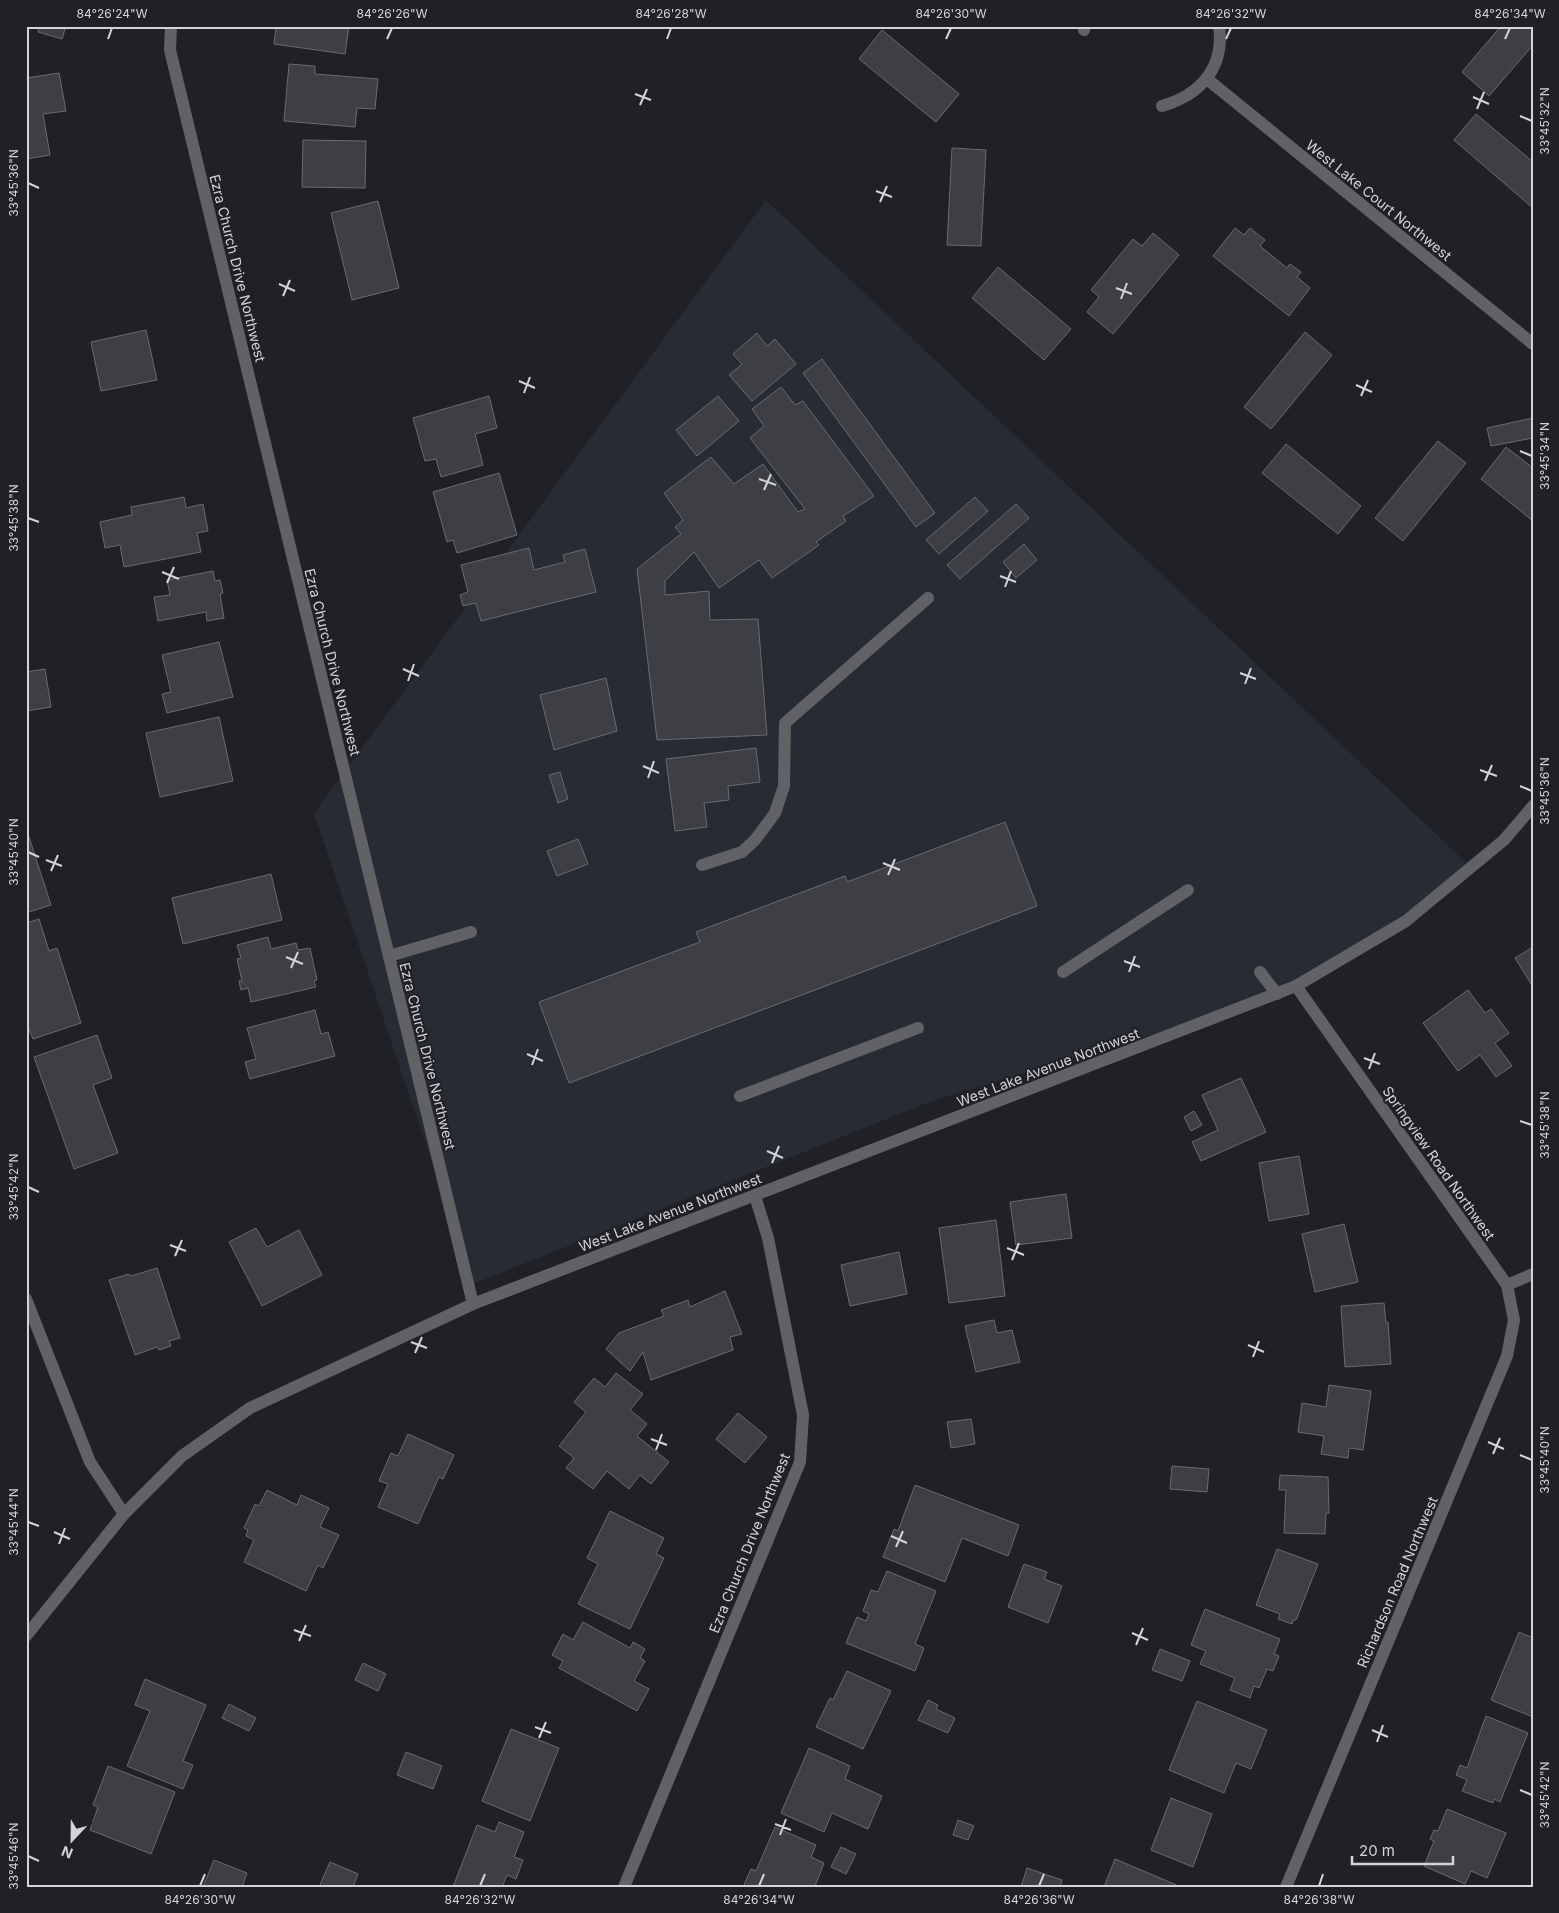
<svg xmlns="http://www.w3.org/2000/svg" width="1559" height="1913" viewBox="0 0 1559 1913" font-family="Inter,sans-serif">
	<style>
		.built { fill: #282a34 }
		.building { fill: #3d3f44; stroke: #696b70 }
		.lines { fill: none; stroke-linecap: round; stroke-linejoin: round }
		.minor { stroke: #616265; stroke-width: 12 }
		.ticks { fill: none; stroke: #d3d4d7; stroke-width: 2 }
		.labels { text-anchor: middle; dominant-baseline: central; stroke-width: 4; stroke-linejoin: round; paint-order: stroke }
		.street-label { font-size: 14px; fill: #d3d4d7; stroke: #202126 }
		.neatline { fill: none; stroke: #d3d4d7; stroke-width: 2 }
		.ticks-label { font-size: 12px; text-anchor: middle; fill: #d3d4d7 }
	</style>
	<rect width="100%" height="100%" fill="#202126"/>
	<!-- built -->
	<polygon class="built" points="766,200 1474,870 1280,996 932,1101 473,1284 314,813"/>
	<!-- building -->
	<g class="building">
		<polygon points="40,26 66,26 62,39 38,32"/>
		<polygon points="276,26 349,26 345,54 274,44"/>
		<polygon points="1501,26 1533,26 1533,45 1489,96 1462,72"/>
		<polygon points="882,30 959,94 936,122 859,59"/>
		<polygon points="289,64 315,66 315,74 378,79 375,109 357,108 355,127 284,121"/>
		<polygon points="59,73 66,111 43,114 50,155 26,159 26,78"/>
		<polygon points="1476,114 1533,162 1533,208 1454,140"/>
		<polygon points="303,140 366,141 365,188 302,187"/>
		<polygon points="952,148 986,150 981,246 947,245"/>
		<polygon points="378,201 399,288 352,300 331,213"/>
		<polygon points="1235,228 1244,235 1250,228 1265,240 1260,246 1287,268 1290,264 1301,272 1297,277 1310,288 1289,316 1213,256"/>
		<polygon points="1153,233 1179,255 1113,334 1087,312 1099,297 1091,290 1133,239 1142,246"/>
		<polygon points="998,267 1071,329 1044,360 972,298"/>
		<polygon points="146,330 157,380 101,391 91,342"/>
		<polygon points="1305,332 1332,355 1271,429 1244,407"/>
		<polygon points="757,333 767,346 775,339 796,364 752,401 729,375 742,364 733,354"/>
		<polygon points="822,359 935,513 916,527 803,373"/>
		<polygon points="781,387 795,405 803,401 874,496 843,516 846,521 816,542 819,545 772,578 759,560 719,588 694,552 665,581 665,595 709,591 710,620 758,619 767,735 657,740 637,569 681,534 675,527 683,520 664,493 711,457 734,484 763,464 798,512 805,509 750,438 764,426 752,409"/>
		<polygon points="489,396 497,428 475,434 483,465 441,477 436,459 425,461 413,418"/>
		<polygon points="718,396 739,421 697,456 676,430"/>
		<polygon points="1533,418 1533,438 1491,446 1487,428"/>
		<polygon points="1438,441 1466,463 1403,541 1375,518"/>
		<polygon points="1286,444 1361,506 1338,534 1262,473"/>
		<polygon points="1506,447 1533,468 1533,521 1481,479"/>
		<polygon points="499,473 517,535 457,553 453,540 447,542 433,492"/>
		<polygon points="184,497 186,508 203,504 208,531 197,533 201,552 124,567 120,545 105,548 100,522 132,515 131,507"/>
		<polygon points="975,497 988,511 939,554 926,540"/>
		<polygon points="1016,504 1029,518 960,579 947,565"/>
		<polygon points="1024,544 1037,560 1016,578 1003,562"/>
		<polygon points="529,548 534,570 565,562 563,555 585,549 596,592 481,621 476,603 463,606 460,595 468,592 461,565"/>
		<polygon points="213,571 215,581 220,580 223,593 220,594 224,618 207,621 206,612 158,621 154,597 170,595 167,580"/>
		<polygon points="219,642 233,697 167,713 162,694 171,692 162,655"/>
		<polygon points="45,669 51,707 26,711 26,672"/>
		<polygon points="606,678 617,731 554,750 540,695"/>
		<polygon points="219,717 233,781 160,797 146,733"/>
		<polygon points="756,748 760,782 728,786 729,800 704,803 707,827 675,831 666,759"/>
		<polygon points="560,772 568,799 558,803 549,775"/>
		<polygon points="1005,822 1037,906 569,1083 539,1002 700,942 696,932 845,876 847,882"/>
		<polygon points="26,828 51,905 26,913"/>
		<polygon points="578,839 588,864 557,876 547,851"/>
		<polygon points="271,874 282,920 183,944 172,898"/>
		<polygon points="39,919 49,951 57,948 81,1023 33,1039 26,1022 26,923"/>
		<polygon points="268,937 271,949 296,943 298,950 310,948 317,980 314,981 316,987 251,1002 248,988 241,990 239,981 242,981 237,959 241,958 237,945"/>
		<polygon points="1533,947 1533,987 1515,958"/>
		<polygon points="1468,990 1485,1013 1491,1009 1509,1033 1495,1043 1512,1066 1496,1077 1480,1055 1458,1071 1423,1023"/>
		<polygon points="315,1010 321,1034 328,1032 335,1056 250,1079 245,1062 256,1059 247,1028"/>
		<polygon points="97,1035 112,1078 93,1085 118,1153 74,1169 34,1057"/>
		<polygon points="1241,1078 1266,1132 1201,1161 1192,1142 1218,1130 1202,1095"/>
		<polygon points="1194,1111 1202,1125 1191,1131 1184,1117"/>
		<polygon points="1299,1156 1309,1214 1269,1221 1259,1163"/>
		<polygon points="1066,1194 1072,1238 1016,1245 1010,1202"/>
		<polygon points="996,1220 1005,1296 949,1303 939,1228"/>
		<polygon points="1344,1224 1358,1282 1315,1292 1302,1234"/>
		<polygon points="256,1228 267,1247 299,1230 322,1275 262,1306 229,1242"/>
		<polygon points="899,1252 907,1294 850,1306 841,1265"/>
		<polygon points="157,1268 180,1338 169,1341 171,1346 159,1350 157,1347 135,1355 109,1280 129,1274 131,1276"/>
		<polygon points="725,1291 742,1334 730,1337 733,1350 651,1380 643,1352 630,1371 606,1349 619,1333 664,1316 661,1310 688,1300 690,1307"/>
		<polygon points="1384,1303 1386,1323 1388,1322 1391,1364 1345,1367 1341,1306"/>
		<polygon points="994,1320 997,1333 1012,1330 1020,1362 976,1372 965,1326"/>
		<polygon points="616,1373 643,1394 630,1410 647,1424 637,1436 669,1462 651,1484 640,1475 629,1489 607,1471 593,1489 566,1468 574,1458 559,1446 586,1412 574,1402 594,1378 605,1387"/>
		<polygon points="1329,1385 1371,1391 1363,1450 1349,1448 1348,1458 1321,1454 1324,1436 1298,1432 1302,1403 1326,1407"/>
		<polygon points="738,1413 767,1437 745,1463 716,1439"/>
		<polygon points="971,1419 975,1444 951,1448 947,1422"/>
		<polygon points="408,1434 454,1455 443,1479 439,1477 418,1524 378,1507 388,1484 379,1481 391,1453 398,1456"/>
		<polygon points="1172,1466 1209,1469 1207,1492 1170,1489"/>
		<polygon points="1280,1475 1328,1477 1329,1513 1326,1513 1325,1534 1284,1533 1286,1490 1279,1490"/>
		<polygon points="915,1485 1019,1525 1008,1556 962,1538 945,1582 883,1557 894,1529 898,1531"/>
		<polygon points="267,1490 297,1505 301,1495 329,1508 320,1527 339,1535 323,1568 318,1565 306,1591 244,1562 254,1540 246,1536 248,1530 244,1528 255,1504 259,1506"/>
		<polygon points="610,1511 664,1538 656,1554 664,1558 630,1629 578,1604 598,1564 587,1558"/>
		<polygon points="1277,1549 1318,1564 1296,1620 1293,1620 1292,1624 1278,1619 1280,1614 1256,1605"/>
		<polygon points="1024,1564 1047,1572 1044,1579 1062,1586 1048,1623 1008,1607"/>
		<polygon points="887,1571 936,1591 915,1644 924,1648 915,1671 846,1643 857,1617 866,1621 869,1614 863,1611 871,1590 878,1592"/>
		<polygon points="1205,1609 1280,1639 1274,1654 1279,1656 1273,1671 1267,1669 1259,1688 1254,1686 1250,1698 1230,1690 1235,1678 1200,1664 1206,1651 1191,1645"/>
		<polygon points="583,1622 630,1648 633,1642 645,1649 640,1658 645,1661 634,1681 649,1689 637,1711 559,1668 563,1661 552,1655 563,1634 573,1640"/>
		<polygon points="1519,1632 1533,1638 1533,1717 1491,1700"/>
		<polygon points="1160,1649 1190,1661 1182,1681 1152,1670"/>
		<polygon points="363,1663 386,1674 378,1691 355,1680"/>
		<polygon points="847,1671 891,1691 863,1749 816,1727 830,1698 833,1700"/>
		<polygon points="145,1679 206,1705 183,1761 193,1765 183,1789 127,1766 150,1711 135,1705"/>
		<polygon points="928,1700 938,1705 936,1709 955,1718 948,1733 918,1720"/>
		<polygon points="1197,1701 1267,1730 1251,1769 1236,1763 1224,1793 1169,1770"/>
		<polygon points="229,1704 256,1718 249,1731 222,1718"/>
		<polygon points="1486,1716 1528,1733 1500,1802 1494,1799 1493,1803 1462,1791 1467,1780 1456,1775 1460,1765 1467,1768"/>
		<polygon points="511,1729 559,1748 530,1821 482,1801"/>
		<polygon points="809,1748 850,1766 845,1779 882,1796 868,1829 832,1813 824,1832 781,1813"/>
		<polygon points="406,1752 442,1766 433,1789 397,1775"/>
		<polygon points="108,1766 175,1792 151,1854 90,1830 98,1807 93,1805"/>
		<polygon points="1171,1798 1212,1814 1193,1867 1151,1850"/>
		<polygon points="1447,1809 1506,1833 1487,1878 1471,1871 1465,1884 1424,1866 1434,1841 1430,1839 1434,1830 1438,1831"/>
		<polygon points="958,1820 974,1826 968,1840 953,1835"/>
		<polygon points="499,1822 524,1832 514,1857 523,1860 516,1879 507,1875 502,1887 453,1887 477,1825 495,1832"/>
		<polygon points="775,1827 816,1845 811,1857 824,1863 815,1886 818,1887 743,1887 751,1869 756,1871"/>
		<polygon points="841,1847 856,1854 846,1874 831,1867"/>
		<polygon points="1115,1859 1181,1887 1104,1887"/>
		<polygon points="214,1860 247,1873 242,1887 203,1887"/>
		<polygon points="330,1862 358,1874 353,1887 319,1887"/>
		<polygon points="1027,1868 1062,1880 1060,1887 1021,1887"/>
	</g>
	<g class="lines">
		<!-- minor -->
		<g class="minor">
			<polyline points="171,26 170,50 473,1304"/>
			<polyline points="1084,30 1085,26"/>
			<polyline points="1207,79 1533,344"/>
			<path d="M 1162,106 C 1200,95 1225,68 1219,26"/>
			<polyline points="702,865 742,852 755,840 775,813 784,786 785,723 928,598"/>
			<polyline points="389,956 471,932"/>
			<polyline points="1063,972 1188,890"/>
			<polyline points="1260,972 1277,994"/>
			<polyline points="740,1096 918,1028"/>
			<polyline points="1507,1285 1533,1274"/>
			<polyline points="26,1299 90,1462 124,1514"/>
			<polyline points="26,1636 124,1514 182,1456 250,1408 473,1304 1296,986 1406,921 1504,840 1533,806"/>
			<polyline points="624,1887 800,1462 803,1415 768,1238 755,1196"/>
			<polyline points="1286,1887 1507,1356 1514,1320 1507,1285 1296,986"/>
		</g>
	</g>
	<!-- ticks -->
	<path class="ticks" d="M 108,39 L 112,28M 387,39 L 392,28M 667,39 L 671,28M 946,39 L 951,28M 1226,39 L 1231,28M 1505,39 L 1510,28M 635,94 L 651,100M 1473,97 L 1489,104M 640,105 L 647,89M 1477,109 L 1484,92M 1520,116 L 1532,121M 28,183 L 39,188M 876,191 L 892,197M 880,202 L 887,186M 279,284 L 295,291M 1116,288 L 1132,294M 283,296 L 290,280M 1121,299 L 1127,283M 519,381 L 535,388M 1356,385 L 1372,392M 524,393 L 530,377M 1361,396 L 1368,380M 1520,451 L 1532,456M 759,479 L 776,485M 764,490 L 771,474M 28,518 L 39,522M 162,572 L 179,579M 1000,576 L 1016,582M 167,583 L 174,567M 1005,587 L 1011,571M 403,669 L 419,676M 1240,673 L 1256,679M 408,681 L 414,664M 1245,684 L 1251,668M 643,766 L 659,773M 1480,770 L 1497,776M 648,778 L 654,761M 1485,781 L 1492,765M 1520,786 L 1532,791M 28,852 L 39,857M 46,860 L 62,866M 883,863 L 900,870M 51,871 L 58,855M 888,875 L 895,859M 286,957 L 303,964M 1124,961 L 1140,967M 291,968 L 298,952M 1129,972 L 1135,956M 527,1054 L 543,1061M 1364,1058 L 1380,1064M 532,1065 L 538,1049M 1369,1069 L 1375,1053M 1520,1121 L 1532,1125M 767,1151 L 783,1158M 772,1163 L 779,1146M 28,1187 L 39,1192M 170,1245 L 186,1251M 1007,1248 L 1024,1255M 175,1256 L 182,1240M 1012,1260 L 1019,1243M 411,1342 L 427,1348M 1248,1345 L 1264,1352M 415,1353 L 422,1337M 1253,1357 L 1259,1341M 651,1439 L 667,1445M 1488,1442 L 1504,1449M 656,1450 L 662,1434M 1493,1454 L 1500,1438M 1520,1455 L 1532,1460M 28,1522 L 39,1526M 54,1532 L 70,1539M 891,1536 L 907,1543M 59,1544 L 65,1528M 896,1547 L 903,1531M 294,1630 L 311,1636M 1132,1633 L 1148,1640M 299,1641 L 306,1625M 1136,1645 L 1143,1628M 535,1727 L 551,1733M 1372,1730 L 1388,1737M 539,1738 L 546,1722M 1377,1742 L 1383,1725M 1520,1790 L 1532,1795M 775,1824 L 791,1830M 780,1835 L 786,1819M 28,1856 L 39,1861M 200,1886 L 205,1874M 480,1886 L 485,1874M 759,1886 L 764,1874M 1039,1886 L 1044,1874M 1319,1886 L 1323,1874"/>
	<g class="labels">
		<!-- street labels -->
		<g class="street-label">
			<text transform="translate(1379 200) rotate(39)">West Lake Court Northwest</text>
			<text transform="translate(238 268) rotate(76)">Ezra Church Drive Northwest</text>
			<text transform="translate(333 662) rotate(76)">Ezra Church Drive Northwest</text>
			<text transform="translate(428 1056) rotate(76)">Ezra Church Drive Northwest</text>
			<text transform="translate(1048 1067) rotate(-21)">West Lake Avenue Northwest</text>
			<text transform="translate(1439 1163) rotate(55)">Springview Road Northwest</text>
			<text transform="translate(670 1212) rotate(-21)">West Lake Avenue Northwest</text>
			<text transform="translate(749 1543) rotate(-68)">Ezra Church Drive Northwest</text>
			<text transform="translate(1397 1582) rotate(-67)">Richardson Road Northwest</text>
		</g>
	</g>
	<!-- border -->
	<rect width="1559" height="1913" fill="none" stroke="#202126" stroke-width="55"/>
	<!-- north arrow -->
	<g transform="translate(72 1840) rotate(202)" stroke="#202126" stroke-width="4" paint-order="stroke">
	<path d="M0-4L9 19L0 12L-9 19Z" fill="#d3d4d7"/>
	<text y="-8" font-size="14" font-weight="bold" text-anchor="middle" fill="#d3d4d7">N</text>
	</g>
	<!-- scale -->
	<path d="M1352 1856v8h101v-8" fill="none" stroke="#d3d4d7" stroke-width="2.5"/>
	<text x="1359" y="1856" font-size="15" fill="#d3d4d7" stroke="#202126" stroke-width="4" paint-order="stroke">20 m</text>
	<rect x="28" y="28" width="1504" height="1858" class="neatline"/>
	<g class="ticks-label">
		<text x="112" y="18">84°26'24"W</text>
		<text x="392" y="18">84°26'26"W</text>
		<text x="671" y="18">84°26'28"W</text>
		<text x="951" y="18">84°26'30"W</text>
		<text x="1231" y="18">84°26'32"W</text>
		<text x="1510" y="18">84°26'34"W</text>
		<text transform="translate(1545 121) rotate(-90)" y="4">33°45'32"N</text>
		<text transform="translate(14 183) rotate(-90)" y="4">33°45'36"N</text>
		<text transform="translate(1545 456) rotate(-90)" y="4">33°45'34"N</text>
		<text transform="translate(14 518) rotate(-90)" y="4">33°45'38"N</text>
		<text transform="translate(1545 791) rotate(-90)" y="4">33°45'36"N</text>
		<text transform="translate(14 852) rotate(-90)" y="4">33°45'40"N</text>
		<text transform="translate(1545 1125) rotate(-90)" y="4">33°45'38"N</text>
		<text transform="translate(14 1187) rotate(-90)" y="4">33°45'42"N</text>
		<text transform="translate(1545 1460) rotate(-90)" y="4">33°45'40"N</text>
		<text transform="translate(14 1522) rotate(-90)" y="4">33°45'44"N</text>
		<text transform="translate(1545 1795) rotate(-90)" y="4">33°45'42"N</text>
		<text transform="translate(14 1856) rotate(-90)" y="4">33°45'46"N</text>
		<text x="200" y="1904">84°26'30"W</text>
		<text x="480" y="1904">84°26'32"W</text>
		<text x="759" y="1904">84°26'34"W</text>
		<text x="1039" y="1904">84°26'36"W</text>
		<text x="1319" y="1904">84°26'38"W</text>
	</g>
</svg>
